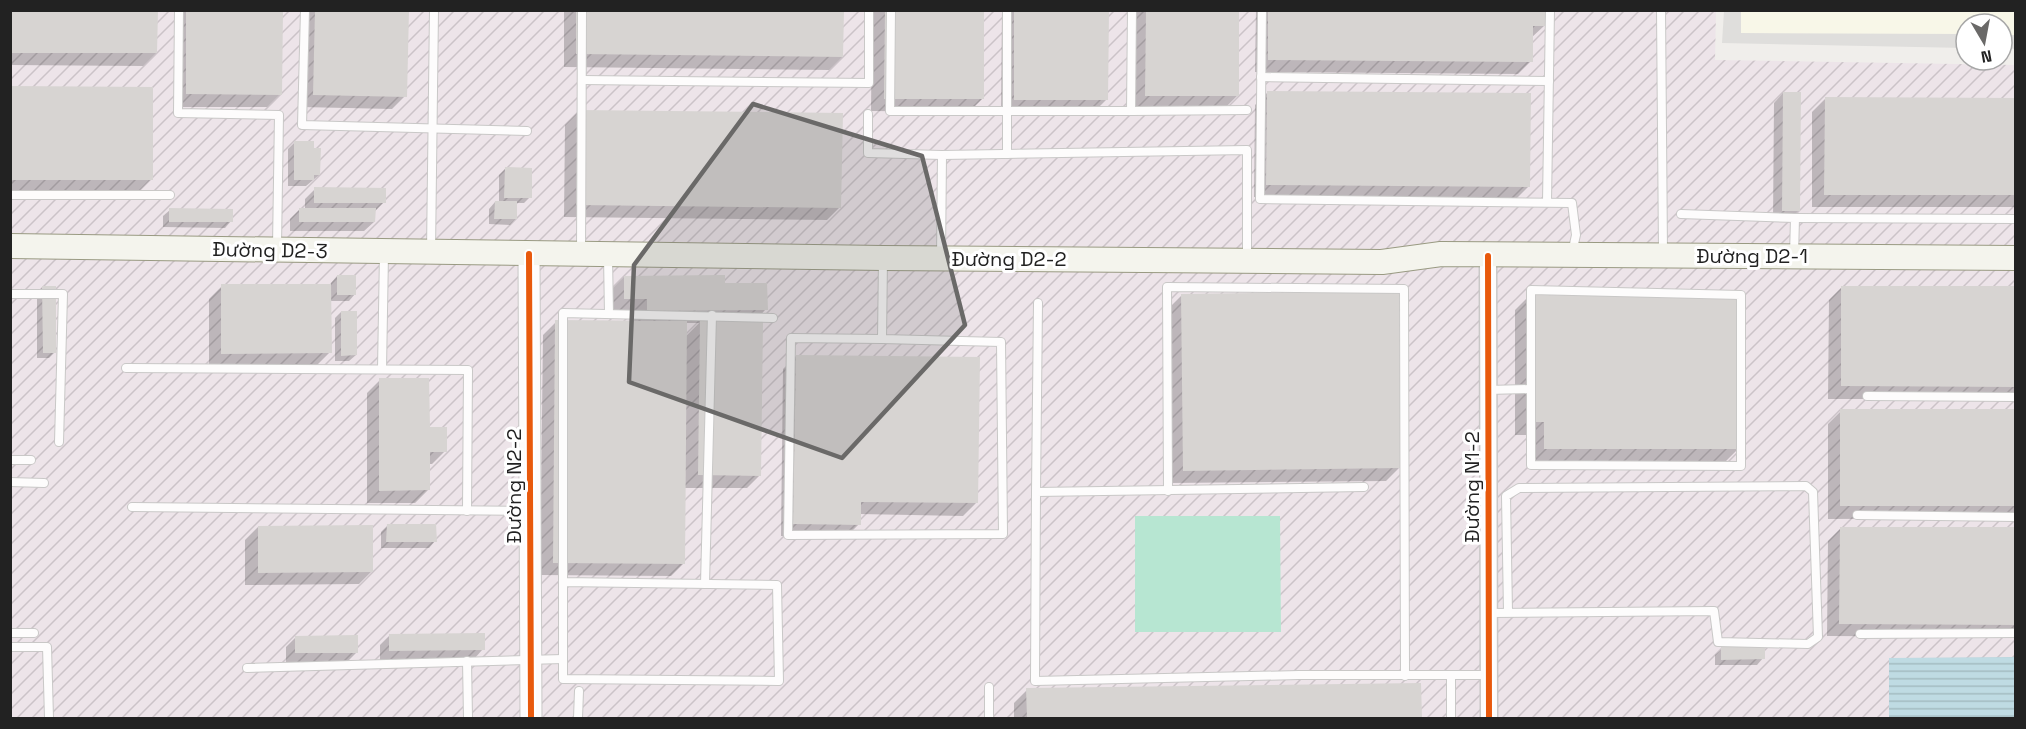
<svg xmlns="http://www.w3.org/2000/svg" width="2026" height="729" viewBox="0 0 2026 729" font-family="'Space Grotesk',sans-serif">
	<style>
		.residential { fill: #dfdedc }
		.industrial { fill: url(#industrial-furrows) }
		.education { fill: #f8f7e8 }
		.pitch { fill: #b7e6d2 }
		.water { fill: url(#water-rules) }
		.shadow { fill: #0003; fill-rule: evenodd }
		.building { fill: #d7d4d2 }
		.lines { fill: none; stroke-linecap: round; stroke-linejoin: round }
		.service-casing { stroke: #c9c8c7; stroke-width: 10 }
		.minor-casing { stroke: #c9c8c7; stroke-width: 19 }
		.tertiary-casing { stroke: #c9c8c7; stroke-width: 23 }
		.secondary-casing { stroke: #999a82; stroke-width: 26 }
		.service { stroke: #fdfcfc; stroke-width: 8 }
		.minor { stroke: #fdfcfc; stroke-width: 16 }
		.tertiary { stroke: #fdfcfc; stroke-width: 21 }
		.secondary { stroke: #f4f4ed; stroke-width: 24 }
		.cycleway-casing { stroke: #fff; stroke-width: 10 }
		.cycleway { stroke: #e8590c; stroke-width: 6 }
		.marked { fill: #6a6968; fill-opacity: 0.2; stroke: #6a6968; stroke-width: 4.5; stroke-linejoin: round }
		.labels { text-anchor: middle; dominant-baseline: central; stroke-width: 6; stroke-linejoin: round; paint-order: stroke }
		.street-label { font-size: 20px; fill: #222; stroke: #fff }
	</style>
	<defs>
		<pattern id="industrial-furrows" width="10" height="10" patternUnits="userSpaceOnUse" patternTransform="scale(1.5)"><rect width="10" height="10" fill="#ede4e9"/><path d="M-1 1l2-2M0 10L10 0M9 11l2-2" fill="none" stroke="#cbc3c8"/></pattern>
		<pattern id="water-rules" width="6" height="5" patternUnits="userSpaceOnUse" patternTransform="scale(1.5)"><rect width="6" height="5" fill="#bfdbe3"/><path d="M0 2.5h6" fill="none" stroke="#a4bcc2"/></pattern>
	</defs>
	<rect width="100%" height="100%" fill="#f0eeeb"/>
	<!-- residential -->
	<polygon class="residential" points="1724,11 2015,11 2015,49 2002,48 2002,24 1966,24 1966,48 1722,43"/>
	<!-- industrial -->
	<polygon class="industrial" points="1716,10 1715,60 2015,65 2015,718 11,718 10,11"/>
	<!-- education -->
	<polygon class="education" points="1741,11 2015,11 2015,35 2002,35 2002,24 1966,24 1966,34 1741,33"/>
	<!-- pitch -->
	<polygon class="pitch" points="1135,516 1280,516 1281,632 1135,632"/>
	<!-- water -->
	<polygon class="water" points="2015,657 2015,718 1889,718 1889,658"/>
	<!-- shadow -->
	<g class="shadow">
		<polygon points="10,10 156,53 143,66 10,65"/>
		<polygon points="174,10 281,10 280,94 267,107 174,107"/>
		<polygon points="303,10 407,10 405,96 392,109 301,107"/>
		<polygon points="564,10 843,10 842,57 829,70 564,67"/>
		<polygon points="872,10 983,10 982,99 969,112 871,111"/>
		<polygon points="1002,10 1107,10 1106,100 1093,113 1001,112"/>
		<polygon points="1133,10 1238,10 1237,96 1224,109 1133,108"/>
		<polygon points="1256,10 1544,10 1544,26 1531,38 1531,61 1518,74 1255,72"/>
		<polygon points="10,88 151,179 138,192 10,192"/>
		<polygon points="1268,92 1528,187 1515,200 1254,197 1255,105"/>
		<polygon points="1783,93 1799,210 1789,220 1773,220 1774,103"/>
		<polygon points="1825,99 2016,99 2016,207 1812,207 1812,112"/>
		<polygon points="578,112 840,207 827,220 564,217 565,125"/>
		<polygon points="295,142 319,175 306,186 288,186 288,149"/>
		<polygon points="505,169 530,197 524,203 516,203 516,218 510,225 489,224 489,209 495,202 499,202 499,175"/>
		<polygon points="315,189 384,202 374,212 374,222 364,231 290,231 290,219 300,209 305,209 305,199"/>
		<polygon points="170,210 231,221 225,228 163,227 163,216"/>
		<polygon points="337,276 355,294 349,301 330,301 330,352 317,365 209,366 209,299 222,286 331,285 331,283"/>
		<path d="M 624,277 L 724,284 L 766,309 L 754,322 L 760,475 L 747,488 L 685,488 L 684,563 L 671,576 L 540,575 L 543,335 L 556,322 L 634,322 L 634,311 L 612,311 L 611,290 ZM 686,323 L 699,323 L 686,336 Z"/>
		<polygon points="43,287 55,352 49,358 37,358 37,293"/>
		<polygon points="1842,287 2016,287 2016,399 1828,399 1829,300"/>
		<polygon points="1182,295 1399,468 1386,481 1171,483 1169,308"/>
		<polygon points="1528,297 1738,449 1725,462 1531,461 1531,435 1515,435 1515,310"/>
		<polygon points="341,312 356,355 349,361 335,361 335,318"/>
		<polygon points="796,356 976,503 963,516 859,514 859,524 846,537 781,536 783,369"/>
		<polygon points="380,380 428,429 445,451 432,464 428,464 428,490 415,503 367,503 367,393"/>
		<polygon points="2016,410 2016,518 1828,519 1828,424 1841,411"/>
		<polygon points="387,526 435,541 429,548 381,548 381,532"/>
		<polygon points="258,527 372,571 359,584 245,585 245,540"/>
		<polygon points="1841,528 2016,529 2016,637 1827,636 1828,541"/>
		<polygon points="390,635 483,649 474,659 380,660 380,645"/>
		<polygon points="296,637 357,652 347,662 286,663 286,647"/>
		<polygon points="1722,649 1763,658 1757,665 1715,665 1715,655"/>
		<polygon points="1420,685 1420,718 1014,718 1014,703 1027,690"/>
	</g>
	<!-- building -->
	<g class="building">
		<polygon points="10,10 158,10 157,53 10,53"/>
		<polygon points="186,10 283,10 282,95 186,94"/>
		<polygon points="315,10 409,10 407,97 313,95"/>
		<polygon points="576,10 844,10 843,57 576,54"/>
		<polygon points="885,10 984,10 984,99 884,99"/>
		<polygon points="1014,10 1109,10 1108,100 1014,100"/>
		<polygon points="1146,10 1239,10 1239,96 1145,96"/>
		<polygon points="1268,10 1546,10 1545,26 1533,26 1533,62 1268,60"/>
		<polygon points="10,86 153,87 153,180 10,180"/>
		<polygon points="1267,91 1531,93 1530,187 1266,185"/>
		<polygon points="1783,92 1801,92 1800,211 1782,211"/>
		<polygon points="1825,97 2016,98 2016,195 1824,195"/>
		<polygon points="578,110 843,113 841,208 576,205"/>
		<polygon points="294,141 314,141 314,148 321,148 320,175 314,175 314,180 294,180"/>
		<polygon points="505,167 532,168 532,198 504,198"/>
		<polygon points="314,187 386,188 386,203 314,203"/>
		<polygon points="495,201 517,201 517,219 494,219"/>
		<polygon points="169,208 233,209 233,222 169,222"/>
		<polygon points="299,208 376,208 375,222 299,222"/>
		<rect x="337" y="275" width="19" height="20"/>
		<polygon points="725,275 725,283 767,283 768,310 647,311 647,299 624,299 624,276"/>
		<polygon points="221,284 331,284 332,353 221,354"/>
		<polygon points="42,286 56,286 56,353 43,353"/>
		<polygon points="1841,286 2016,286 2016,387 1841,386"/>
		<polygon points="1399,291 1401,468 1183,471 1181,294"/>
		<polygon points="1528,295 1740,296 1739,449 1544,449 1544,422 1527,422"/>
		<polygon points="341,311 357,311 357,355 341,356"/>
		<polygon points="555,320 687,321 685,564 553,563"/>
		<polygon points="700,320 763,320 761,476 698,475"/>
		<polygon points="796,355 980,357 978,503 861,502 861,525 793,524"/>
		<polygon points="379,378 429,378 430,427 447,427 447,452 430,452 430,490 379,491"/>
		<rect x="1840" y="409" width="176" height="97"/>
		<polygon points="387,524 436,524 437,542 386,542"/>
		<polygon points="373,525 373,572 258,573 258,526"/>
		<polygon points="1840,527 2016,527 2016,625 1839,624"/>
		<polygon points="485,633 485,650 389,651 389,634"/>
		<polygon points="358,635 358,653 295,653 295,636"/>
		<polygon points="1721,647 1765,647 1765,659 1721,660"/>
		<polygon points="1421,683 1422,718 1027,718 1026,688"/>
	</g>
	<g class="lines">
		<defs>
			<g id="service">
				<polyline points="179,10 178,113 279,115 277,246"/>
				<polyline points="305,10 302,125 527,131"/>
				<polyline points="891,10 890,111 1131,111"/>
				<polyline points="1007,10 1007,154"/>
				<polyline points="1132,10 1131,111 1247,110"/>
				<polyline points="1262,10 1260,199 1572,203 1576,235 1572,253"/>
				<polyline points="1661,10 1663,253"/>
				<polyline points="1261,77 1549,81"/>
				<polyline points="582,80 869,83 869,10"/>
				<polyline points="868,114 868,153 942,155"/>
				<polyline points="10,195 170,195"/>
				<polyline points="1547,202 1550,10"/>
				<polyline points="1681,214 1795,218 1794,255"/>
				<polyline points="1795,218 2016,219"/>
				<polyline points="431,251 434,10"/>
				<polyline points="581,253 582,10"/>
				<polyline points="608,257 609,314"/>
				<polyline points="941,258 942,155 1247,150 1247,260"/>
				<polygon points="1531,290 1741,295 1741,466 1531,465"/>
				<polyline points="10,294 63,294 59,442"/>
				<polyline points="882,339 1001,342 1003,534 788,535 791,338 882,339 883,259"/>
				<polyline points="126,368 468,370 467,511"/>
				<polyline points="382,369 384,254"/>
				<polyline points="1488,390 1530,389"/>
				<polyline points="1867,396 2016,397"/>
				<polyline points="10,460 31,460"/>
				<polyline points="10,482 44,483"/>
				<polyline points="1364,487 1036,492 1035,681 1299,675 1489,675"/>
				<polyline points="1168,491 1167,287 1404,289 1405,676"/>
				<polyline points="1036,492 1038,303"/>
				<polyline points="132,507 530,511"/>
				<polyline points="1857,515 2016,517"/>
				<polyline points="563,582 777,585 779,681 563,679 563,313 773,318"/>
				<polyline points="705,584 712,315"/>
				<polyline points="1489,613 1714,611 1718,642 1808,644 1818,637 1813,492 1806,486 1519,488 1506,496 1508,612"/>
				<polyline points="10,633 34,633"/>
				<polyline points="1860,634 2016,633"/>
				<polyline points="10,647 47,647 49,718"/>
				<polyline points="467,661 468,718"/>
				<polyline points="247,668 563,659"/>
				<polyline points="1451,676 1451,718"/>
				<polyline points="989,687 989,718"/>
				<polyline points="578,718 579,691"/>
			</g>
			<polyline id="minor" points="1488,256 1489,718"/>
			<polyline id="tertiary" points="529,254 531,718"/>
			<polyline id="secondary" points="10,246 883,258 1382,262 1441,254 2016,258"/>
		</defs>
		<!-- service casing -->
		<use href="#service" class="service-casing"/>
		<!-- minor casing -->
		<use href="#minor" class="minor-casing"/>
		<!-- tertiary casing -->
		<use href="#tertiary" class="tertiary-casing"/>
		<!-- secondary casing -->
		<use href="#secondary" class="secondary-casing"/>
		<!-- service -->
		<use href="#service" class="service"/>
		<!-- minor -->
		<use href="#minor" class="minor"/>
		<!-- tertiary -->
		<use href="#tertiary" class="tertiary"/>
		<!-- secondary -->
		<use href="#secondary" class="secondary"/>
		<defs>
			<g id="cycleway">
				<polyline points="529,254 531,718"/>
				<polyline points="1488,256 1489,718"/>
			</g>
		</defs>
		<!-- cycleway casing -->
		<use href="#cycleway" class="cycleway-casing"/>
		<!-- cycleway -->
		<use href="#cycleway" class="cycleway"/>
	</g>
	<!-- marked area -->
	<path class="marked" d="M 753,104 L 922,156 L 965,325 L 842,458 L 629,382 L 634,265 Z"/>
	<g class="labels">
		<!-- street labels -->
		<g class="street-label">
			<text transform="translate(270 250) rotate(1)">Đường D2-3</text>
			<text x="1752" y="256">Đường D2-1</text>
			<text x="1009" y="259">Đường D2-2</text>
			<text transform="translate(514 486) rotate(-90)">Đường N2-2</text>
			<text transform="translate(1472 487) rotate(-90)">Đường N1-2</text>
		</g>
	</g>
	<!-- border -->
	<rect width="2026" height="729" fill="none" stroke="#222222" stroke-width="24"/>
	<!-- north arrow -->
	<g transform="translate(1984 42) rotate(170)"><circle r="28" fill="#ffffff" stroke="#a7a7a7" stroke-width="1.5"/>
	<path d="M0-4.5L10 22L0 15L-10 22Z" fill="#6a6968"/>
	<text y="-9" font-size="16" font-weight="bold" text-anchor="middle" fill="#222222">N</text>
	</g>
</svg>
